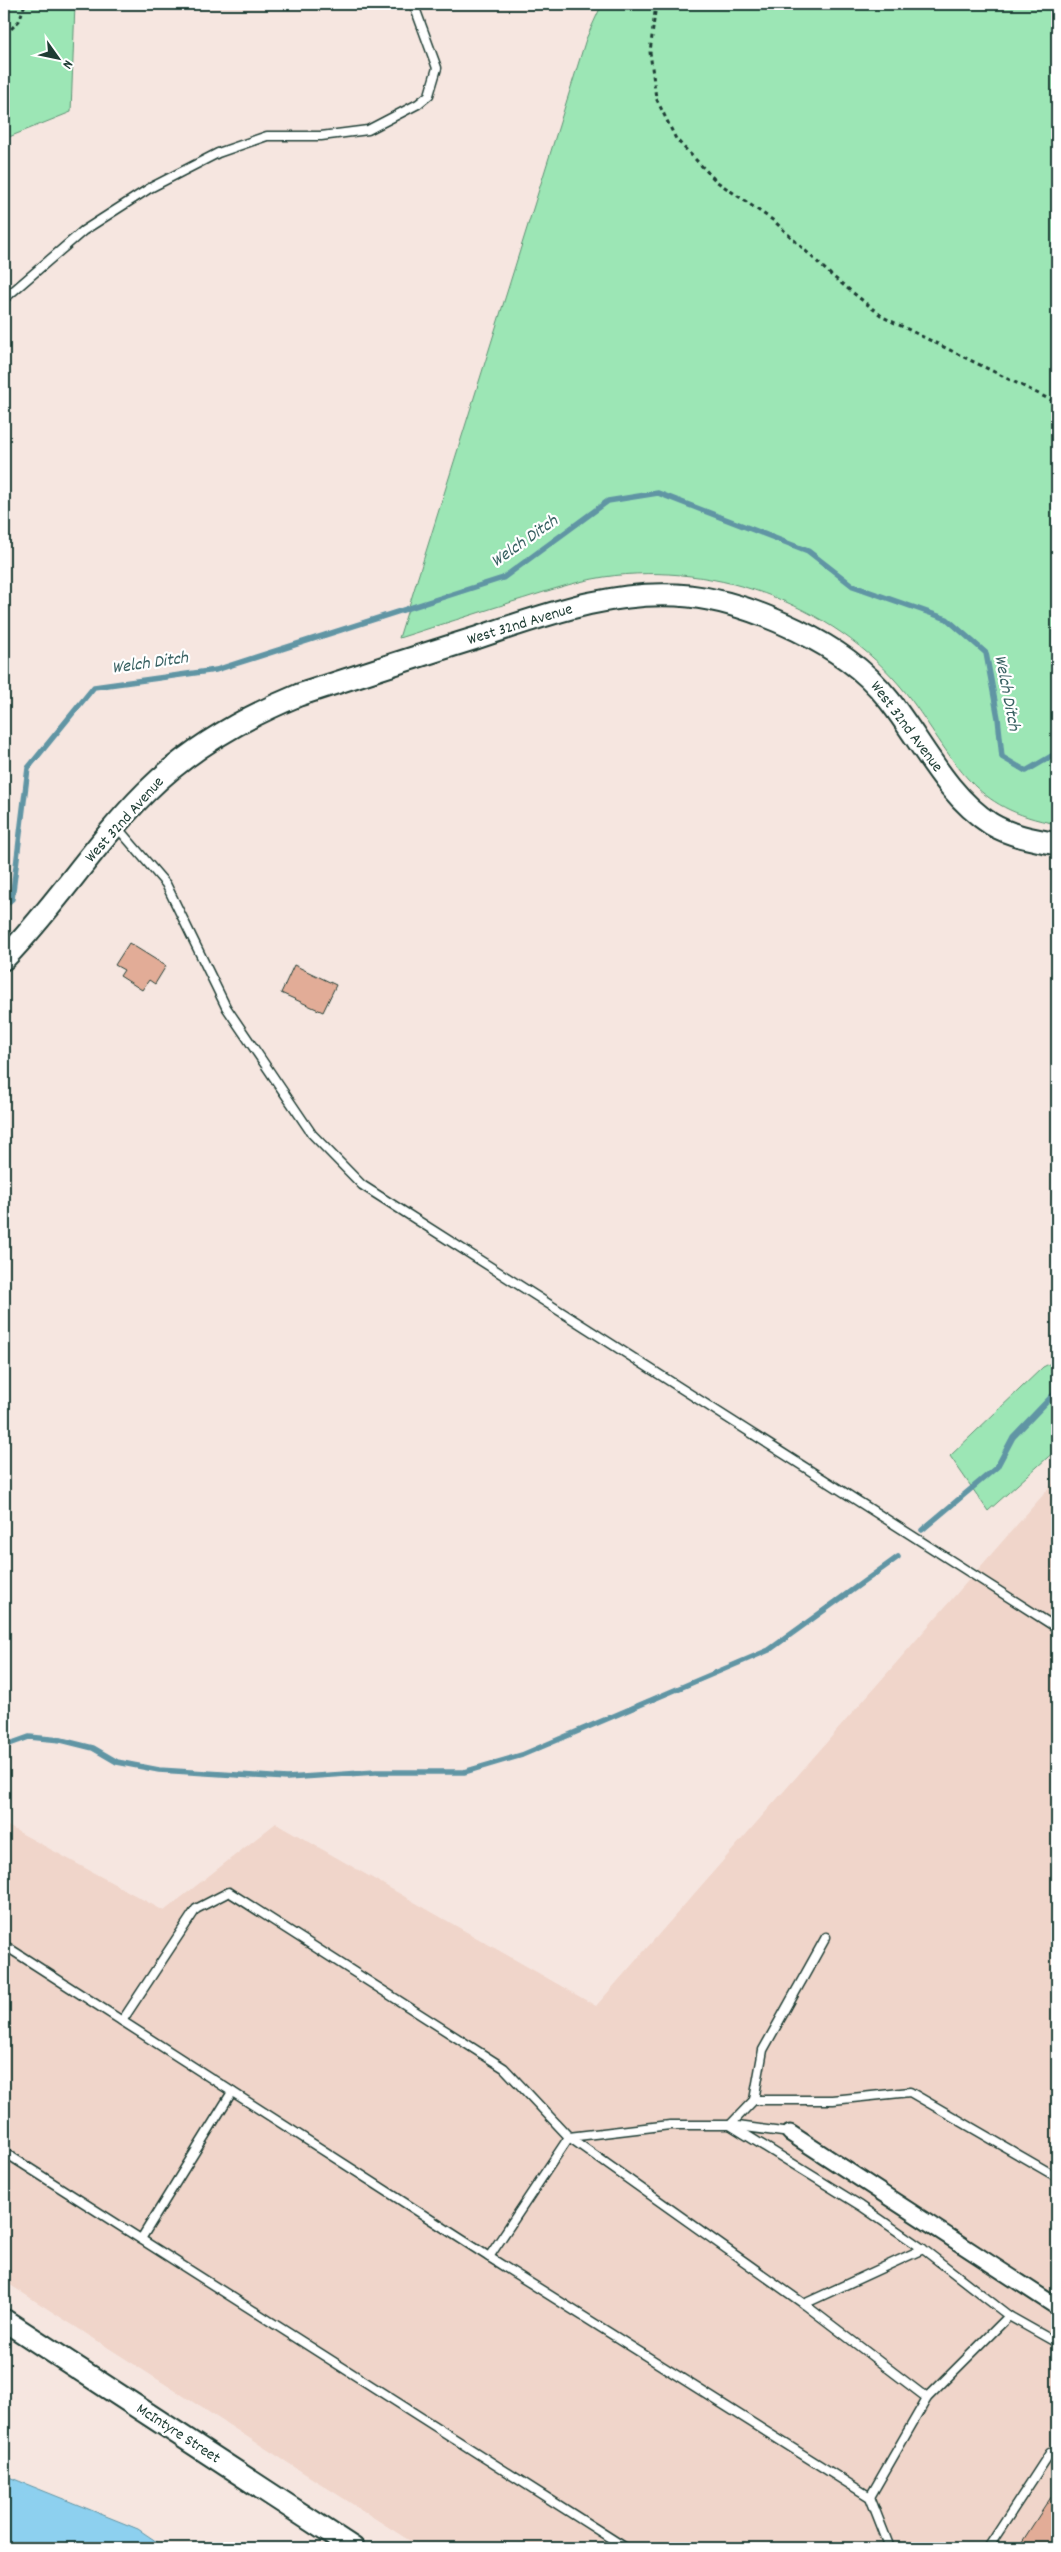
<svg xmlns="http://www.w3.org/2000/svg" width="1061" height="2552" viewBox="0 0 1061 2552" font-family="Dekko,sans-serif">
	<style>
		.built { fill: #f0d5ca }
		.green { fill: #9ce6b5; stroke: #5e9274 }
		.water { fill: #8dd0ef; stroke: #6195a4 }
		.lines { fill: none; stroke-linecap: round; stroke-linejoin: round }
		.stream { stroke: #6195a4; stroke-width: 5.5 }
		.building { fill: #e2ac97; stroke: #1f3d34 }
		.lane-casing { stroke: #1f3d34; stroke-width: 11 }
		.street-casing { stroke: #1f3d34; stroke-width: 19 }
		.secondary-casing { stroke: #1f3d34; stroke-width: 25 }
		.path { stroke: #1f3d34; stroke-width: 3; stroke-dasharray: 4 4; stroke-linecap: butt }
		.lane { stroke: #fff; stroke-width: 8 }
		.street { stroke: #fff; stroke-width: 15 }
		.secondary { stroke: #fff; stroke-width: 21 }
		.labels { text-anchor: middle; dominant-baseline: central; stroke-width: 4.5; stroke-linejoin: round; paint-order: stroke }
		.street-label { font-size: 16px; fill: #1f3d34; stroke: #fff }
		.water-label { font-size: 18px; font-style: italic; fill: #3a6263; stroke: #fff }
	</style>
	<rect width="100%" height="100%" fill="#f6e6e0"/>
	<filter id="ink" filterUnits="userSpaceOnUse"><feTurbulence type="fractalNoise" baseFrequency=".02" numOctaves="2"/><feDisplacementMap in="SourceGraphic" scale="10" xChannelSelector="R" yChannelSelector="G"/><feConvolveMatrix kernelMatrix="1 2 1 2 8 2 1 2 1" color-interpolation-filters="sRGB"/></filter>
	<g filter="url(#ink)">
		<!-- built -->
		<polygon class="built" points="1057,1479 1057,2548 421,2548 4,2281 4,1824 164,1911 276,1823 596,2006"/>
		<!-- green -->
		<g class="green">
			<polygon points="4,4 75,4 71,112 4,139"/>
			<path d="M 602,4 L 1057,4 L 1057,824 C 971,809 958,764 912,701 C 843,607 718,560 604,577 C 572,582 542,593 512,602 C 474,614 437,626 399,638 L 586,39 Z"/>
			<polygon points="1057,1360 1057,1449 988,1511 950,1456 1043,1367"/>
		</g>
		<!-- water -->
		<polygon class="water" points="4,2475 138,2529 166,2548 4,2548"/>
		<g class="lines">
			<!-- stream -->
			<g class="stream">
				<polyline points="4,906 12,899 28,768 94,687 216,670 503,578 608,501 658,493 808,551 853,586 947,619 986,653 998,718 1002,757 1026,771 1057,753"/>
				<polyline points="922,1530 997,1467 1013,1437 1057,1391"/>
				<polyline points="4,1746 29,1737 61,1740 93,1748 117,1762 159,1770 287,1778 376,1772 464,1772 522,1755 769,1650 898,1557"/>
			</g>
		</g>
		<!-- building -->
		<g class="building">
			<polygon points="129,943 166,966 155,984 149,980 142,990 120,976 124,970 115,965"/>
			<polygon points="294,965 336,985 323,1012 281,993"/>
			<polygon points="1057,2488 1057,2548 1018,2548"/>
		</g>
		<g class="lines">
			<defs>
				<g id="lane">
					<polyline points="4,299 83,231 150,188 218,153 267,136 321,136 368,130 418,104 429,95 437,68 415,8"/>
					<polyline points="116,826 166,884 226,1007 312,1134 362,1185 1057,1628"/>
					<polyline points="4,1945 489,2257 870,2497 890,2548"/>
					<polyline points="122,2021 196,1909 229,1892 504,2068 569,2137 670,2125 730,2125 790,2133"/>
					<polyline points="754,2100 763,2050 826,1937"/>
					<polyline points="4,2152 626,2548"/>
					<polyline points="1057,2177 910,2092 833,2100 754,2100 730,2125 861,2206 923,2249 1009,2316 1057,2343"/>
					<polyline points="141,2239 232,2092"/>
					<polyline points="489,2257 569,2137 804,2304 923,2249"/>
					<polyline points="804,2304 927,2398"/>
					<polyline points="870,2497 927,2398 1009,2316"/>
					<polyline points="988,2548 1050,2453 1057,2457"/>
				</g>
				<polyline id="street" points="790,2133 1057,2307"/>
				<g id="secondary">
					<path d="M 4,959 C 55,907 95,843 146,792 C 190,748 243,718 299,695 C 357,676 415,657 473,639 C 542,616 615,588 689,596 C 726,600 764,614 797,630 C 833,648 864,668 889,700 C 922,742 946,795 991,824 C 1011,836 1035,840 1057,844"/>
					<polyline points="4,2320 353,2548"/>
				</g>
			</defs>
			<!-- lane casing -->
			<use href="#lane" class="lane-casing"/>
			<!-- street casing -->
			<use href="#street" class="street-casing"/>
			<!-- secondary casing -->
			<use href="#secondary" class="secondary-casing"/>
			<!-- path -->
			<g class="path">
				<polyline points="656,4 650,52 656,98 676,139 716,181 774,221 831,275 883,317 1057,403"/>
				<polyline points="4,30 9,31 19,21 25,4"/>
			</g>
			<!-- lane -->
			<use href="#lane" class="lane"/>
			<!-- street -->
			<use href="#street" class="street"/>
			<!-- secondary -->
			<use href="#secondary" class="secondary"/>
		</g>
	</g>
	<g class="labels">
		<!-- street labels -->
		<g class="street-label">
			<text transform="translate(520 625) rotate(-17)">West 32nd Avenue</text>
			<text transform="translate(906 727) rotate(53)">West 32nd Avenue</text>
			<text transform="translate(125 820) rotate(-48)">West 32nd Avenue</text>
			<text transform="translate(178 2434) rotate(33)">McIntyre Street</text>
		</g>
		<!-- water labels -->
		<g class="water-label">
			<text transform="translate(525 542) rotate(-35)">Welch Ditch</text>
			<text transform="translate(150 664) rotate(-8)">Welch Ditch</text>
			<text transform="translate(1006 693) rotate(79)">Welch Ditch</text>
		</g>
	</g>
	<!-- margin -->
	<rect width="1061" height="2552" fill="none" stroke="#fff" stroke-width="20"/>
	<rect x="10" y="10" width="1041" height="2532" fill="none" stroke="#1f3d34" stroke-width="2" filter="url(#ink)"/>
	<!-- north arrow -->
	<g transform="translate(58 58) rotate(123)" stroke="#ffffff" stroke-width="4" paint-order="stroke">
	<path d="M0-4L9 19L0 12L-9 19Z" fill="#1f3d34"/>
	<text y="-8" font-size="14" font-weight="bold" text-anchor="middle" fill="#1f3d34">N</text>
	</g>
</svg>
